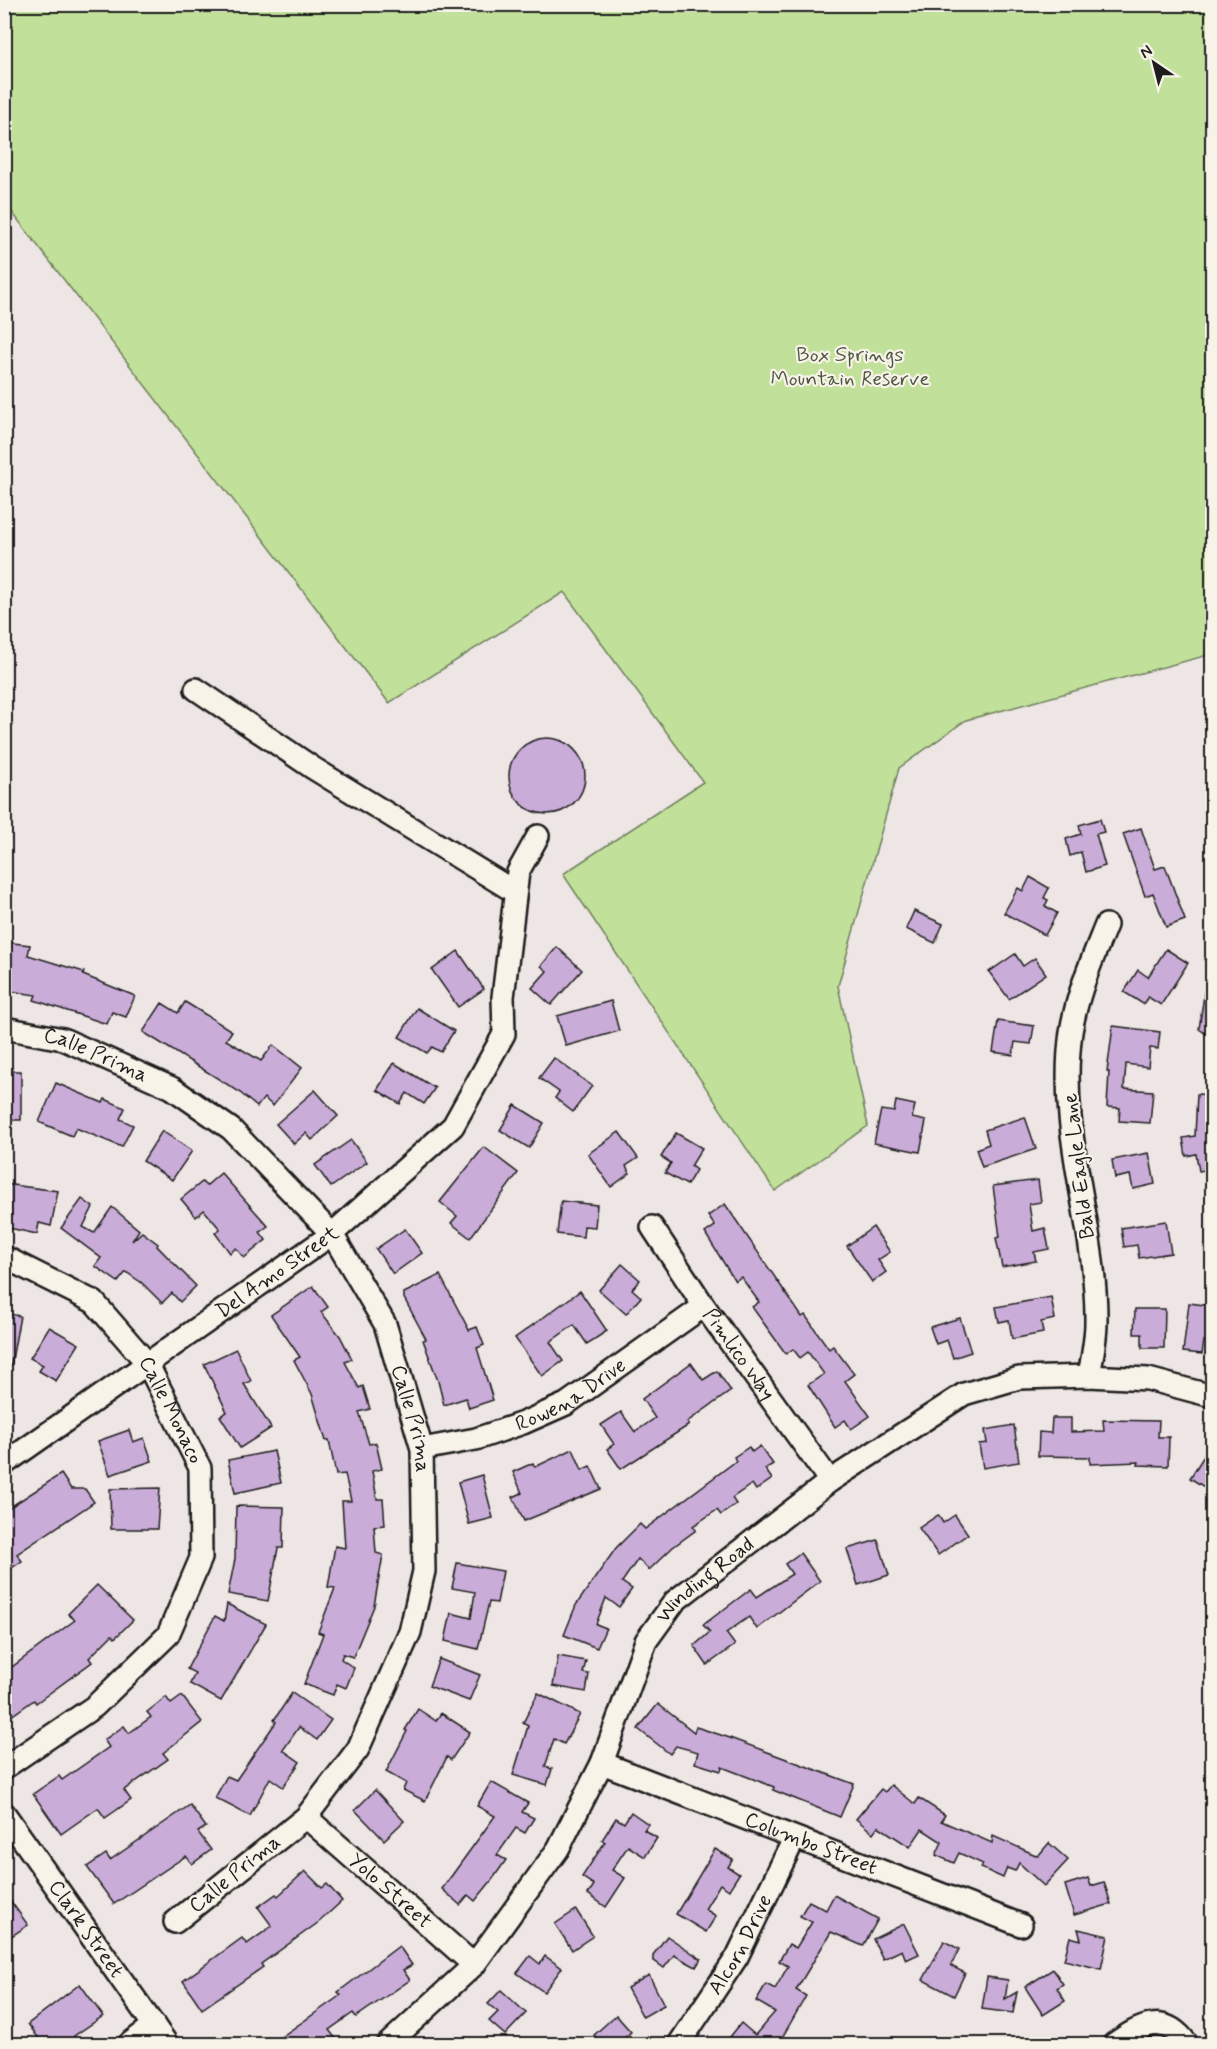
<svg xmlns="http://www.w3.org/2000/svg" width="1217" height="2049" viewBox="0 0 1217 2049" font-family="Mynerve,sans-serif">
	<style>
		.green { fill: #c1e19a; stroke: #6e7e5b; stroke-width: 1.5 }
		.building { fill: #caacd9; stroke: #1c1c1c; stroke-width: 1.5 }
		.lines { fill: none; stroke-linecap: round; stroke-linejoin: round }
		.minor-casing { stroke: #1c1c1c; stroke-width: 26 }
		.minor { stroke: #f7f3e8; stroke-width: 21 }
		.labels { text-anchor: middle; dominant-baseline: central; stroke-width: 4.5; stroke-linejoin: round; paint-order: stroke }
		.park-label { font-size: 21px; fill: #4e5742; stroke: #f7f3e8 }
		.street-label { font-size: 21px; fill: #1c1c1c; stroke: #f7f3e8 }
	</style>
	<rect width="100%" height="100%" fill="#eee5e5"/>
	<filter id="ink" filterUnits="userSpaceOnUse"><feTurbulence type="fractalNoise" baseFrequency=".0167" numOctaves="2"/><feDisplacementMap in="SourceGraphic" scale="12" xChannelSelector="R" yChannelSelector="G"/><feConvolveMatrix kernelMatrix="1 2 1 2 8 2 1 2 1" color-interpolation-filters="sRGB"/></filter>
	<g filter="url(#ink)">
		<!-- green -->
		<polygon class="green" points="5,4 1212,5 1212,654 966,720 899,768 838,986 868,1126 775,1191 563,874 703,782 564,592 389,703 5,203"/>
		<!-- building -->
		<g class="building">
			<circle cx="547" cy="776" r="38"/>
			<polygon points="1100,819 1104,832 1096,834 1105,866 1086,872 1081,852 1070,856 1066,839 1081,834 1079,825"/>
			<polygon points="1141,828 1155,869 1165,866 1185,920 1166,927 1153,893 1145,896 1123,834"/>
			<polygon points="1030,877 1049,888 1044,898 1048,900 1045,906 1057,913 1045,935 1004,913 1018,888 1023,891"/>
			<polygon points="914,911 943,924 935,943 906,929"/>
			<polygon points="4,942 30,945 28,955 84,972 83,975 135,996 126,1017 112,1012 107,1024 34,1000 36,995 4,990"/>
			<polygon points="557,947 582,970 551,1005 532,988 547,971 541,966"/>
			<polygon points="1166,949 1188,963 1161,1005 1148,997 1143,1004 1124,992 1138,970 1148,977"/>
			<polygon points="458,951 484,989 458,1007 432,970"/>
			<polygon points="1015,954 1023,966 1035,958 1046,974 1009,999 989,972"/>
			<polygon points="1205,988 1212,989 1212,1038 1199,1029"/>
			<polygon points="611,1001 619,1031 566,1046 557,1016"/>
			<polygon points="185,1002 232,1031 226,1040 261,1061 273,1045 302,1068 273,1106 264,1098 257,1107 238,1091 143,1032 162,1003 178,1013"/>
			<polygon points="417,1008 454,1031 441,1052 432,1047 427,1053 399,1037"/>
			<polygon points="998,1021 1034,1026 1031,1044 1015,1042 1013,1055 993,1052"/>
			<polygon points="1113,1026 1160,1032 1158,1049 1150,1048 1148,1067 1126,1064 1124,1089 1153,1091 1150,1123 1119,1121 1120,1108 1107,1107 1109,1072 1107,1072"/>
			<polygon points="554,1058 592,1086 573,1112 555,1098 559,1092 539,1078"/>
			<polygon points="394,1063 435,1088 424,1104 407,1093 400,1104 377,1090"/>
			<rect x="4" y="1071" width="17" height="49"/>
			<polygon points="56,1083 103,1103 105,1099 125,1108 120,1119 133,1125 122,1147 76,1128 72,1136 39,1122"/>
			<polygon points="315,1090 338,1116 312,1140 306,1133 294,1144 276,1124"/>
			<polygon points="1197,1094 1212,1095 1212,1169 1199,1171 1196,1154 1186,1156 1183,1138 1195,1136"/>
			<polygon points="896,1101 915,1105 912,1118 926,1121 920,1152 874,1143 881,1110 894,1112"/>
			<polygon points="515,1105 544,1123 529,1148 500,1130"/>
			<polygon points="1025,1117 1036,1149 982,1167 976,1149 989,1144 985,1130"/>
			<polygon points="162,1131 192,1151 172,1180 143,1161"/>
			<polygon points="619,1132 638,1158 626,1166 630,1173 611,1187 588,1154"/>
			<polygon points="676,1133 702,1148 691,1166 696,1170 687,1185 665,1173 671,1163 661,1157"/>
			<polygon points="351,1140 367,1162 331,1187 315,1165"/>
			<polygon points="484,1147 518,1173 470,1238 451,1223 457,1216 440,1202"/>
			<polygon points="1149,1153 1155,1184 1133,1189 1130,1175 1115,1178 1112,1160"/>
			<polygon points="221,1173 268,1226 260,1232 266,1240 244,1258 236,1248 230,1253 215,1233 220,1229 204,1210 196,1217 181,1199 202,1182 206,1186"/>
			<polygon points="1038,1180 1041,1202 1029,1204 1033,1231 1045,1228 1049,1249 1034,1252 1036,1261 1002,1267 996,1238 1000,1237 993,1186"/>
			<polygon points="4,1184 58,1191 51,1226 39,1223 37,1234 4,1227"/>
			<polygon points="82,1199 93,1207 83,1227 94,1233 112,1207 139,1230 132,1241 142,1232 158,1244 157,1246 196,1286 180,1302 172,1293 162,1303 142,1283 126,1272 118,1282 95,1266 101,1258 61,1228"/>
			<polygon points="561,1201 597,1205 595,1227 584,1226 583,1237 557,1234"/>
			<polygon points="725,1204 802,1317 805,1315 829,1349 833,1346 854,1374 845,1381 870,1416 851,1429 845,1420 835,1427 808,1385 824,1374 808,1352 800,1358 793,1349 786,1354 752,1307 759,1302 741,1277 735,1281 705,1233 715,1226 708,1216"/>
			<polygon points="1166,1221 1171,1253 1139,1258 1137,1245 1124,1247 1121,1228"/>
			<polygon points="873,1227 890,1252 878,1260 886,1272 872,1282 847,1246"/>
			<polygon points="405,1229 422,1253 393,1274 376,1249"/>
			<polygon points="622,1264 640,1280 632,1289 641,1297 626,1314 599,1290"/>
			<polygon points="440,1275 469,1330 477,1327 484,1345 477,1348 493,1400 469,1408 466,1398 444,1405 438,1381 423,1340 426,1339 404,1298 404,1293"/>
			<polygon points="313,1286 328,1307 321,1312 340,1336 352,1359 345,1362 359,1388 363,1386 370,1409 359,1412 369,1444 376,1443 382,1469 372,1471 377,1499 383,1499 385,1525 374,1526 376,1553 383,1555 374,1606 353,1657 343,1654 341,1659 354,1668 346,1688 337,1684 333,1695 304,1684 323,1634 318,1632 335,1588 328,1587 335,1546 345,1548 342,1501 351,1501 345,1474 336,1475 329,1440 326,1441 312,1394 294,1360 300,1357 271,1315"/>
			<polygon points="580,1291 607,1331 587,1344 574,1325 550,1342 563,1361 542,1376 515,1338"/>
			<polygon points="1051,1297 1055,1319 1041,1322 1043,1333 1012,1339 1009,1320 999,1322 996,1307"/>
			<polygon points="1189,1303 1212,1306 1212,1342 1204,1341 1202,1354 1183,1352"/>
			<polygon points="1135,1309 1165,1309 1164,1348 1142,1348 1142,1334 1134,1334"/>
			<polygon points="4,1313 20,1316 11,1365 4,1365"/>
			<polygon points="960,1318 971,1352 953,1358 947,1340 936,1344 930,1327"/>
			<polygon points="49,1327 79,1344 56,1381 39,1371 43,1365 30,1358"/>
			<polygon points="236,1349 251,1381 244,1384 271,1428 240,1448 220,1416 227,1412 204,1364"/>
			<polygon points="691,1363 703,1380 717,1371 731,1391 687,1422 689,1425 621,1469 607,1449 614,1444 601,1425 621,1412 635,1432 655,1418 642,1399"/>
			<polygon points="1052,1418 1071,1418 1071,1432 1104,1431 1103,1420 1159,1421 1158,1437 1169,1437 1168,1466 1138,1465 1139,1462 1090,1464 1090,1457 1038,1456 1039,1432 1051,1433"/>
			<polygon points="1014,1425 1019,1462 983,1468 979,1444 987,1443 985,1430"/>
			<polygon points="129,1430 133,1442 144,1438 152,1461 110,1475 98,1441"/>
			<polygon points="1212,1443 1212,1492 1190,1478"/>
			<polygon points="760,1446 773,1464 765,1469 772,1479 756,1490 752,1484 732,1498 736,1504 721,1515 717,1510 693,1526 696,1530 673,1547 649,1570 638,1559 622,1582 632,1589 619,1607 606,1598 596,1624 606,1628 597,1648 564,1635 576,1605 616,1548 640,1524 645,1529 736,1461 734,1457 749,1447 752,1452"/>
			<polygon points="573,1449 582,1470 590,1466 601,1489 524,1521 513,1497 522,1493 513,1472 533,1463 535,1467"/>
			<polygon points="274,1451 281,1483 235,1493 228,1460"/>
			<polygon points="61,1474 71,1489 85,1489 94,1502 17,1554 22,1561 4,1573 4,1511"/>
			<polygon points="482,1475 493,1518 469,1524 458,1482"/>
			<polygon points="160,1488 157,1529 111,1529 110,1489"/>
			<polygon points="236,1506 284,1507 283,1548 278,1548 268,1601 228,1594 235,1559"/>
			<polygon points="938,1515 943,1523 955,1515 968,1534 938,1555 919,1528"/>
			<polygon points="878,1540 889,1575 858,1585 847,1549"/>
			<polygon points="800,1553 820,1581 757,1629 749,1617 726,1633 735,1645 707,1665 694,1646 710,1632 703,1625 751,1589 757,1597 792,1574 785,1564"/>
			<polygon points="457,1563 503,1571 497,1603 489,1602 478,1649 445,1641 451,1613 471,1618 475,1592 452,1588"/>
			<polygon points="97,1585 133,1620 115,1638 112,1635 89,1658 92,1662 36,1703 34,1700 4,1721 4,1673 75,1620 68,1614"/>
			<polygon points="227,1604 266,1624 221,1701 190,1684 195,1673 187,1669 215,1616 224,1621"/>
			<polygon points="558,1656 586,1661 583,1673 589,1674 586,1692 553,1686"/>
			<polygon points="439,1659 480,1675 469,1701 429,1686"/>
			<polygon points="292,1693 331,1720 317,1740 299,1727 283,1750 300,1762 283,1787 270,1778 250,1816 215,1798 227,1776 236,1780 276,1722 274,1720"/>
			<polygon points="538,1693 580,1714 564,1744 554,1739 545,1767 552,1769 547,1785 513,1775 528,1726 523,1723"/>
			<polygon points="182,1696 202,1722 163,1753 168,1759 124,1790 131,1800 105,1818 98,1808 61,1834 33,1794 59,1776 62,1780 109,1747 104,1740 124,1726 129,1733 151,1717 147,1712 166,1697 171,1704"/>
			<polygon points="658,1704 694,1732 696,1727 727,1737 854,1784 840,1817 773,1790 774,1787 722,1767 721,1771 695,1763 698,1752 676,1746 670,1754 638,1729"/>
			<polygon points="418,1709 436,1721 441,1713 470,1732 451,1760 447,1757 425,1801 403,1790 406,1783 386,1772 407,1731 405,1730"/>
			<polygon points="491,1782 528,1803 522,1812 534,1818 525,1833 516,1828 497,1855 506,1860 492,1880 475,1901 468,1895 460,1905 442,1889 495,1816 477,1806"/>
			<polygon points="891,1785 915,1804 919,1798 945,1815 941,1821 992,1843 993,1836 1038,1856 1049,1843 1068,1860 1044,1886 1019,1863 1015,1871 1007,1868 1003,1878 981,1868 983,1864 959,1853 954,1863 936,1855 942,1842 922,1829 910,1847 878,1826 873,1833 856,1819 881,1789 885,1792"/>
			<polygon points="375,1790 404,1821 384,1840 355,1810"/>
			<polygon points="190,1805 206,1827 198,1832 211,1850 192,1864 186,1856 114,1904 87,1867 106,1854 110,1860"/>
			<polygon points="631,1812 648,1824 644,1830 657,1838 645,1857 628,1846 612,1870 625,1878 606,1907 588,1894 594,1885 582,1877 605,1842 602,1840 616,1818 624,1823"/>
			<polygon points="715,1849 733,1859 728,1867 739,1874 729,1890 720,1884 705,1909 716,1916 706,1932 676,1914"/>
			<polygon points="305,1871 322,1888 327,1884 342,1901 319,1922 261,1964 263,1967 202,2009 183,1981 242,1938 247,1944 272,1926 258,1907 276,1894 278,1896"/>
			<polygon points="1088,1878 1091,1886 1104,1882 1111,1904 1074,1915 1065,1885"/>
			<polygon points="4,1892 28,1925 4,1941"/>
			<polygon points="834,1895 878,1919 863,1946 831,1932 796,1990 806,1996 783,2036 792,2044 738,2044 730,2037 741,2023 755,2035 775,2012 756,2001 766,1984 775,1989 788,1966 779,1961 789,1944 796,1948 812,1922 800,1916 809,1901 826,1910"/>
			<polygon points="576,1910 593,1936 572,1950 555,1924"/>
			<polygon points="904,1924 919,1954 906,1960 902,1950 883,1959 873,1939"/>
			<polygon points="1078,1929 1108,1936 1101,1969 1064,1960 1070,1937 1081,1940"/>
			<polygon points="667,1936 701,1959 696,1967 674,1955 664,1968 653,1960 653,1955"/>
			<polygon points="944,1941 959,1949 951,1966 965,1973 954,1996 923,1980"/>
			<polygon points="399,1946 412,1965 403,1970 410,1980 356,2017 353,2013 329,2030 340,2044 271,2044 341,1995 338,1992"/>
			<polygon points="530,1956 540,1964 545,1956 562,1968 544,1992 517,1973"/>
			<polygon points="1053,1969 1063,1984 1057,1988 1065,2001 1043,2015 1025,1987"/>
			<polygon points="649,1975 664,2005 643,2017 627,1988"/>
			<polygon points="987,1977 1008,1980 1005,1999 1017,1992 1013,2013 982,2009"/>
			<polygon points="80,1984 103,2016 74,2036 76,2039 68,2044 43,2044 28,2024"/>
			<polygon points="501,1990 526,2013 505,2035 489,2021 498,2012 488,2004"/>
			<polygon points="616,2015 631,2032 617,2044 602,2044 594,2035"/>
		</g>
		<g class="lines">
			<defs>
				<g id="minor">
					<polyline points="196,689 313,768 515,892"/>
					<path id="s1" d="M 4,1028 L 63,1039 L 172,1088 L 231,1129 L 332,1234 L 385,1324 L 422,1449 L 424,1571 L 410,1632 L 358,1749 L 306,1817 L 175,1922"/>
					<path id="s2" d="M 652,1227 L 704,1306 L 830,1481"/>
					<path id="s3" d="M 4,1257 L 94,1302 L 147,1363 L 200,1468 L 201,1558 L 168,1635 L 95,1706 L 4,1768"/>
					<path d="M 1089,1376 C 1092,1358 1096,1340 1096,1322 C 1097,1225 1057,1133 1071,1032 C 1077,994 1092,960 1106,925"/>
					<path id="s4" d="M 422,1449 L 476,1439 L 523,1423 L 566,1404 L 704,1306"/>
					<path id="s5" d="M 4,1464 L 332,1234 L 453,1126 L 504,1034 L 503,997 L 518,872 L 538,836"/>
					<path id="s6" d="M 602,1763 L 1021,1925"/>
					<path id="s7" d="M 4,1813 L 167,2044"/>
					<path id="s8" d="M 306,1817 L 474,1965"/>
					<polyline points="129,2044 154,2025"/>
					<path id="s9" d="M 388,2044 L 474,1965 L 558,1849 L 602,1763 L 646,1641 L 675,1601 L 830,1481 L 964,1394 L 1019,1378 L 1089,1376 L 1148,1379 L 1212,1396"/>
					<path id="s10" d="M 679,2044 L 737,1957 L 794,1839"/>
					<path d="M 1114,2044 C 1140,2026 1164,2011 1187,2044"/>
				</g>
			</defs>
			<!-- minor casing -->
			<use href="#minor" class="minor-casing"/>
			<!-- minor -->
			<use href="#minor" class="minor"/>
		</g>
	</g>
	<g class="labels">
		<!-- park labels -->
		<g class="park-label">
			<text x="850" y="355">Box Springs<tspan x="850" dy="24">Mountain Reserve</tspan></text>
		</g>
		<!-- street labels -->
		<g class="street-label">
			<text stroke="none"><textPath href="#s1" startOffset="96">Calle Prima</textPath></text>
			<text transform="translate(1079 1166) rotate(-97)">Bald Eagle Lane</text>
			<text stroke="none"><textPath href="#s5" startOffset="334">Del Amo Street</textPath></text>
			<text stroke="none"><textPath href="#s2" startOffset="154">Pimlico Way</textPath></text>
			<text stroke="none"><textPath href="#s4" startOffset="160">Rowena Drive</textPath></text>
			<text stroke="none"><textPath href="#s3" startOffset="234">Calle Monaco</textPath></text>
			<text stroke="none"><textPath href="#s1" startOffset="600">Calle Prima</textPath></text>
			<text stroke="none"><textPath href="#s9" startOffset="572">Winding Road</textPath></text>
			<text stroke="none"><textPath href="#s6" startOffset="224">Columbo Street</textPath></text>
			<text transform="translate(235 1874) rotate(-39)">Calle Prima</text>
			<text stroke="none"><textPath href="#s8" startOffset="112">Yolo Street</textPath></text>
			<text stroke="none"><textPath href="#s7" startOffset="142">Clark Street</textPath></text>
			<text stroke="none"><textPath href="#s10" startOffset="117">Alcorn Drive</textPath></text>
		</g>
	</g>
	<!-- margin -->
	<rect width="1217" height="2049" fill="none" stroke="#f7f3e8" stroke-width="24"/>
	<rect x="12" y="12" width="1193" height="2025" fill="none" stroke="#1c1c1c" stroke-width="2" filter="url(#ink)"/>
	<!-- north arrow -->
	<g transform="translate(1154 63) rotate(325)" stroke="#f7f3e8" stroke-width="4.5" paint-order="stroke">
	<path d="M0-4.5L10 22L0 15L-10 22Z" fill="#1c1c1c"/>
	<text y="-9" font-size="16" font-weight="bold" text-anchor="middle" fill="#1c1c1c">N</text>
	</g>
</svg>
